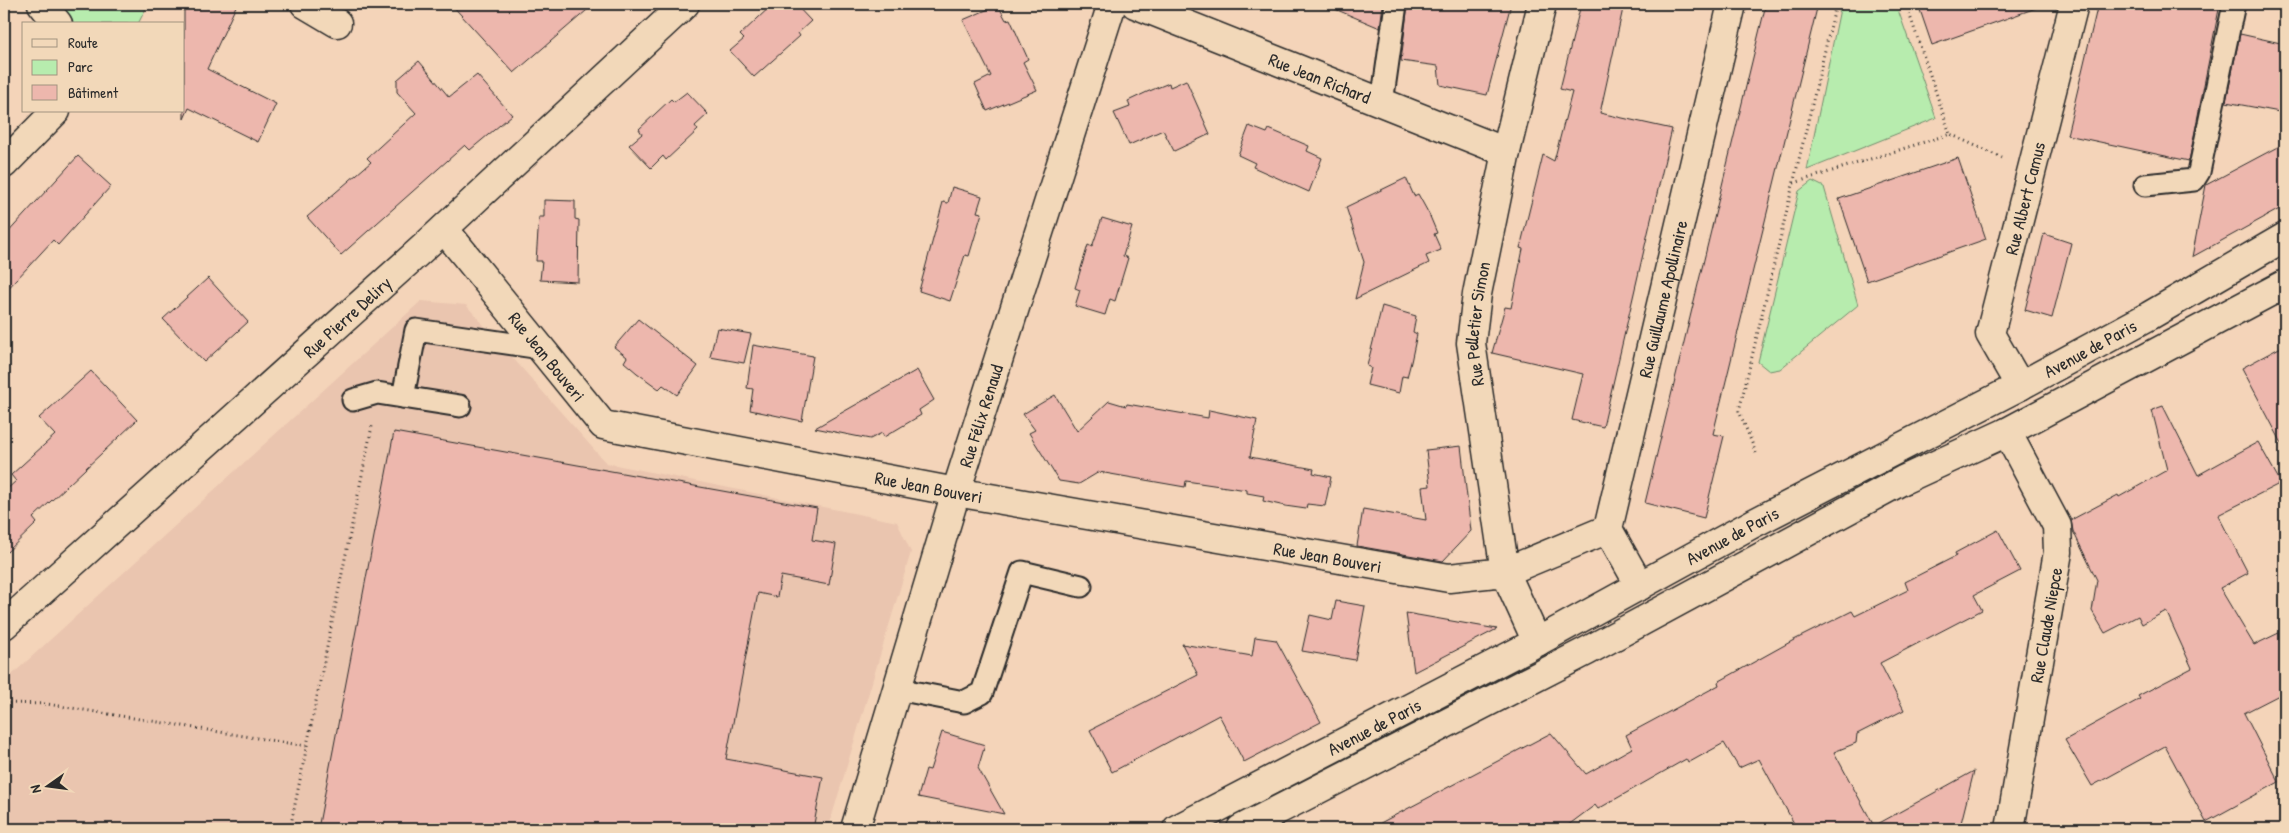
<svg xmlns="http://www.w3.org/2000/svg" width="2289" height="833" viewBox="0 0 2289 833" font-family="'Patrick Hand',sans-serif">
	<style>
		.built { fill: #eac5af }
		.green { fill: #b7ecae; stroke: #718c6c }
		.building { fill: #edb7ad; stroke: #2b2b2b }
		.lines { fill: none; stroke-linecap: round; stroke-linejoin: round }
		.lane-casing { stroke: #2b2b2b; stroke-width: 25 }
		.street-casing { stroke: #2b2b2b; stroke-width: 31 }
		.secondary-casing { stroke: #2b2b2b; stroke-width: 31 }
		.path { stroke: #2b2b2b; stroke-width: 3; stroke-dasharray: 1 4; stroke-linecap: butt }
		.lane { stroke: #f2d8b9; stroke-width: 21 }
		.street { stroke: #f2d8b9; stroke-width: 28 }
		.secondary { stroke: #f2d8b9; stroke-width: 28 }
		.labels { text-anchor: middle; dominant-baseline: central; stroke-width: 4.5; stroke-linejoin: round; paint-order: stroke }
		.street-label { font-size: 18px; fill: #2b2b2b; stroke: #f2d8b9 }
	</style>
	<rect width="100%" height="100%" fill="#f4d4b9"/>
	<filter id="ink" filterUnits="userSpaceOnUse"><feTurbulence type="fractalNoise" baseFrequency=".02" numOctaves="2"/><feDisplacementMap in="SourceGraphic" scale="10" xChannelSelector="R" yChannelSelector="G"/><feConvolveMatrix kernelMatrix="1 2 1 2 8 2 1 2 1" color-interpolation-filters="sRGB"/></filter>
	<g filter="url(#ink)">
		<!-- built -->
		<polygon class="built" points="421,301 466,305 606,463 897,522 911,552 828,829 4,829 4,682"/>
		<!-- green -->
		<g class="green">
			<polygon points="47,4 148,4 138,24 61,24"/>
			<polygon points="1841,4 1896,4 1936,118 1807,170"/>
			<polygon points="1812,181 1824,187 1858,305 1780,369 1769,371 1758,362 1799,191"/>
		</g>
		<!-- building -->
		<g class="building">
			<polygon points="184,4 237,4 207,69 276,104 258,142 189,108 184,119"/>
			<polygon points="451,4 594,4 514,73"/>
			<polygon points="773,4 795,4 811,21 798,33 800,36 754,77 730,51 744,39 740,35"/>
			<polygon points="1323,4 1383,4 1380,28"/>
			<polygon points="1408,4 1511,4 1487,95 1440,85 1438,66 1401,61"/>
			<polygon points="1581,4 1624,4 1600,113 1672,129 1603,427 1572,420 1583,374 1492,353 1505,307 1511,308 1523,249 1520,248 1543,155 1554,161 1572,92 1560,89"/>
			<polygon points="1766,4 1818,4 1713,434 1724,436 1704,518 1645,503"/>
			<polygon points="1918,4 2035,4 2036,8 1932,45"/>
			<polygon points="2098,4 2220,4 2189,161 2067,135"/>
			<polygon points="998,5 1006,20 1010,19 1028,59 1023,62 1037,90 987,111 975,84 991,76 963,20"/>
			<polygon points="2240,34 2285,44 2285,113 2226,102"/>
			<polygon points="419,61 449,97 477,75 512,115 470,150 465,145 341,255 307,217 371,162 367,158 416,113 397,92 397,80"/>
			<polygon points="1186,80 1210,134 1174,151 1163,130 1129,145 1114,113 1130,107 1128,101 1147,92 1169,83 1170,87"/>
			<polygon points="687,92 708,114 695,126 698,130 681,146 666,160 663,156 651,168 629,145 642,134 639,129 671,99 674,102"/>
			<polygon points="1249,126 1267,133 1269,129 1309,146 1307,151 1322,158 1309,192 1253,167 1255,163 1238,155"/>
			<polygon points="2285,143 2285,206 2192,257 2206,185"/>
			<polygon points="78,156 111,186 58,245 53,240 4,293 4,237"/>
			<polygon points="1958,158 1986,239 1867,281 1839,199"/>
			<polygon points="1406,178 1414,196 1418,194 1429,214 1437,233 1434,234 1441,250 1426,256 1429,263 1355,299 1364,262 1346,207"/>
			<polygon points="952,187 982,196 977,212 982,213 969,256 965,255 950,301 919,291 943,202 948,203"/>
			<polygon points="544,200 575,201 575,219 579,220 578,282 540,280 542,261 536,261 539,217 544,217"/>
			<polygon points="1102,218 1132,227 1123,256 1128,258 1115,301 1110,299 1105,315 1075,306 1080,290 1075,288 1088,245 1092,247"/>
			<polygon points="2044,234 2071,243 2052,318 2025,310"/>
			<polygon points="208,278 248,322 204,362 163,319"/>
			<polygon points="1382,306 1416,316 1413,332 1417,334 1411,362 1407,377 1402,376 1399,393 1367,385 1371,368 1367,366"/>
			<polygon points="638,319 698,366 677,395 663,385 659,389 637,373 624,362 627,357 614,347"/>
			<polygon points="717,328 751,334 744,363 710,357"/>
			<polygon points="753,345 813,356 802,421 750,410 753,389 747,388"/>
			<polygon points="2285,345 2285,449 2242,368"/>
			<polygon points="917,370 934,400 919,410 921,415 884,437 882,433 870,439 815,428"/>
			<polygon points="91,371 137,420 33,518 37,523 4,555 4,487 6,490 16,481 11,475 55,435 39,418"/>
			<polygon points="1055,395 1077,431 1109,401 1126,406 1127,404 1208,418 1209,410 1257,420 1250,457 1314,469 1313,473 1331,477 1325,506 1307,504 1306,509 1285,506 1263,501 1264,496 1247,493 1247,490 1186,481 1185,487 1099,472 1079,484 1059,481 1029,433 1035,430 1023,414"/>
			<polygon points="2163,406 2198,475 2258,442 2281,483 2218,515 2248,573 2220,588 2254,645 2285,630 2285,692 2244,713 2279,782 2206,822 2165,746 2092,786 2065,740 2140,699 2138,696 2192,668 2166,611 2142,624 2138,616 2105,633 2092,611 2097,580 2073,531 2071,520 2118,495 2119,497 2167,470 2152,410"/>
			<polygon points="394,432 817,508 812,540 836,544 829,585 781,576 777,597 758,593 726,759 823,777 813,829 318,829"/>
			<polygon points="1461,446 1471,531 1443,561 1357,546 1363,509 1426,520 1422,487 1430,486 1426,450"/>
			<polygon points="1998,530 2020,571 1974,595 1982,610 1880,663 1904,710 1857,734 1856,743 1834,752 1874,826 1974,771 1961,823 1950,829 1797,829 1759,759 1739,768 1724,743 1688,763 1686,759 1598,809 1595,805 1563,829 1369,829 1551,733 1586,774 1632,748 1626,735 1719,685 1718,682 1792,641 1852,611 1855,616 1908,590 1905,582 1956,556 1955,553"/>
			<polygon points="1336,601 1365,606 1355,660 1302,651 1310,615 1332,620"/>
			<polygon points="1406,613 1497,629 1414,672"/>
			<polygon points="1255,637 1276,640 1321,722 1244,762 1219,715 1112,772 1090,730 1198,675 1182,644 1252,656"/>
			<polygon points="942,732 985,745 978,768 1004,814 918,797 926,769 930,770"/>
		</g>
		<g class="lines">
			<defs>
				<g id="lane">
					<polyline points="1382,103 1396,4"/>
					<polyline points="2145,185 2194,180 2199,172 2234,4"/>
					<polyline points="403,397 416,330 541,348"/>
					<polyline points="353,400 377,393 460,406"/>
					<polyline points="897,689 964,702 982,693 1022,572 1081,586"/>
				</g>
				<g id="street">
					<polyline points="42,4 58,24"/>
					<polyline points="305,4 337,23"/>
					<path id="s1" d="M 1135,4 L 1506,152"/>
					<polyline points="4,164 56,111"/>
					<path id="s2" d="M 444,229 L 603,425 L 956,492 L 1449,578 L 1505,572 L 1608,529"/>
					<path id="s3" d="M 2020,386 L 1990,334 L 2074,4"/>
					<polyline points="2007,432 2057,526 2058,552 2010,829"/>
					<path id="s4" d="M 1640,586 L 1608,529 L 1732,4"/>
					<path id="s5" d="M 1537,642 L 1505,572 L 1471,343 L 1477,294 L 1506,152 L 1542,4"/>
					<path id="s6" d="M 855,829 L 956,492 L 1112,4"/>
				</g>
				<g id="secondary">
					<path id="s7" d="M 4,625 L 423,248 L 685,4"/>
					<path id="s8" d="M 1177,829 L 1537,642 L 1754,523 L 2020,386 L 2149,316 L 2285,237"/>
					<polyline points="1241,829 1587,651 1903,480 2007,432 2285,284"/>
				</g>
			</defs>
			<!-- lane casing -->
			<use href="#lane" class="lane-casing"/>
			<!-- street casing -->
			<use href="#street" class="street-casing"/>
			<!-- secondary casing -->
			<use href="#secondary" class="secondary-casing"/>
			<!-- path -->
			<g class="path">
				<polyline points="1906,4 1950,134"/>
				<polyline points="1794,183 1950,134 2002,158"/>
				<polyline points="1756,453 1739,411 1836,4"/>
				<polyline points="4,703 47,704 306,746"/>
				<polyline points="290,829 372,426"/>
			</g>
			<!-- lane -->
			<use href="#lane" class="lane"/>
			<!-- street -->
			<use href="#street" class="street"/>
			<!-- secondary -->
			<use href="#secondary" class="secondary"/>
		</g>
	</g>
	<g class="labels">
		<!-- street labels -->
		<g class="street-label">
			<text stroke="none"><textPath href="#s1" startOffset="199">Rue Jean Richard</textPath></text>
			<text stroke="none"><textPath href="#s3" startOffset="200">Rue Albert Camus</textPath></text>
			<text stroke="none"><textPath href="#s4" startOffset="302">Rue Guillaume Apollinaire</textPath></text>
			<text stroke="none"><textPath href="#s7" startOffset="461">Rue Pierre Deliry</textPath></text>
			<text stroke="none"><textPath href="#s5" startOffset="328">Rue Pelletier Simon</textPath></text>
			<text stroke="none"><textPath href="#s8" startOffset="1032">Avenue de Paris</textPath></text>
			<text stroke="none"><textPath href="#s2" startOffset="164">Rue Jean Bouveri</textPath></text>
			<text stroke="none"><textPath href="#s6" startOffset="432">Rue Félix Renaud</textPath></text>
			<text stroke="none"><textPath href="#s2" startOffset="584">Rue Jean Bouveri</textPath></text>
			<text stroke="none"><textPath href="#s8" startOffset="628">Avenue de Paris</textPath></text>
			<text stroke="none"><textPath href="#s2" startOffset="989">Rue Jean Bouveri</textPath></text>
			<text transform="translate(2046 625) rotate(-80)">Rue Claude Niepce</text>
			<text stroke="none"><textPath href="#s8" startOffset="222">Avenue de Paris</textPath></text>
		</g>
	</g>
	<!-- margin -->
	<rect width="2289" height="833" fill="none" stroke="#f2d8b9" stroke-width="20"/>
	<rect x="10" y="10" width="2269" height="813" fill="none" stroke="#2b2b2b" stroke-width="2" filter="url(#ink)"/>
	<!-- legend -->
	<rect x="22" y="22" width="162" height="90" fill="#f2d8b9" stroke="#a29380"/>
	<rect x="32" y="39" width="25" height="8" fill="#f2d8b9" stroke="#a29380"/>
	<text x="68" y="48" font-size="15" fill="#2b2b2b">Route</text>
	<rect x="32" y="60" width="25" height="15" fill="#b7ecae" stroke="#a29380"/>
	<text x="68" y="72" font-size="15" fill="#2b2b2b">Parc</text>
	<rect x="32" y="85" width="25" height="15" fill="#edb7ad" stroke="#a29380"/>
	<text x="68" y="98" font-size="15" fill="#2b2b2b">Bâtiment</text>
	<!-- north arrow -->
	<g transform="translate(48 786) rotate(256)" stroke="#f2d8b9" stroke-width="4" paint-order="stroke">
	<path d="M0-4L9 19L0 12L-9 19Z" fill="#2b2b2b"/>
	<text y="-8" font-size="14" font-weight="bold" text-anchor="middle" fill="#2b2b2b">N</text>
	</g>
</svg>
